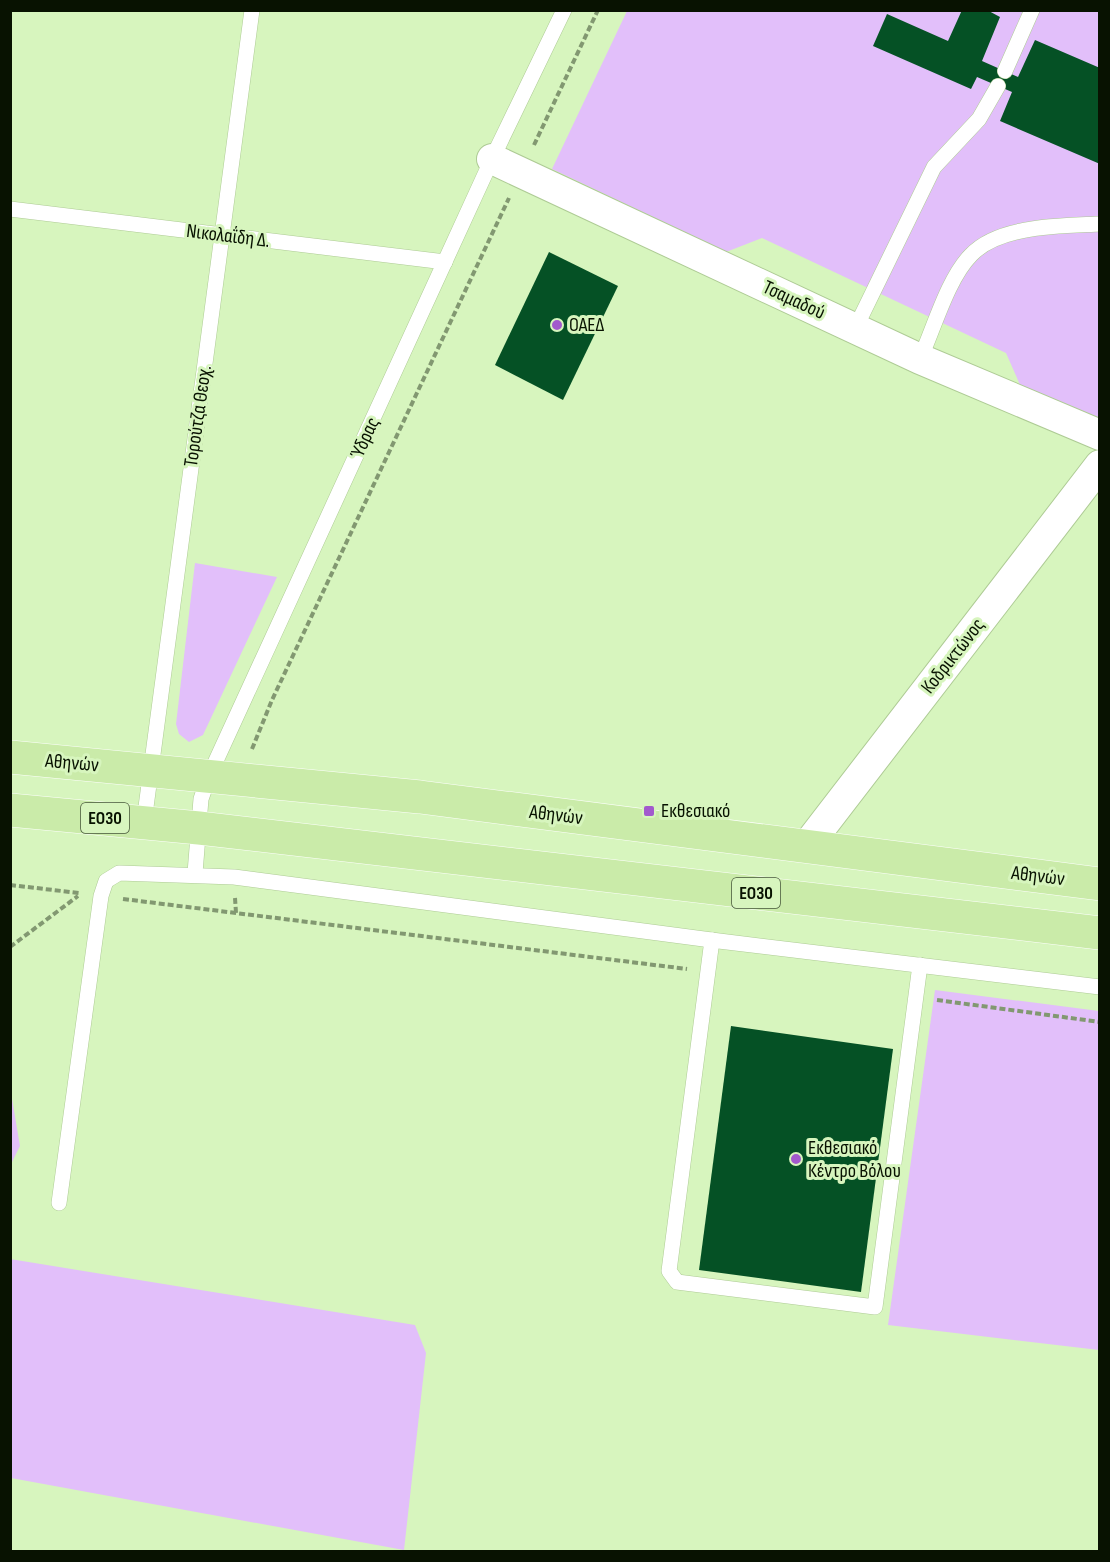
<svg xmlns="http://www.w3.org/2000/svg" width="1110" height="1562" viewBox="0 0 1110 1562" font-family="'Sofia Sans Condensed',sans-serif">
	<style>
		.green { fill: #e2bffa }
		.building { fill: #055125 }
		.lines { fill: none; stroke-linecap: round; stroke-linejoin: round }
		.service-casing { stroke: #aecb95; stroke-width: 16 }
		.minor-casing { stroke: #aecb95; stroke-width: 32 }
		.primary-casing { stroke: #fff; stroke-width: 34 }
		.path { stroke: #829871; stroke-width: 4; stroke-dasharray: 6 3; stroke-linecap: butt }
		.service { stroke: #fff; stroke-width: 15 }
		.minor { stroke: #fff; stroke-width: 30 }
		.primary { stroke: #caeba9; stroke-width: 33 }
		.poi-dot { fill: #a259cd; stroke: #d7f5be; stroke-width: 2 }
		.labels { text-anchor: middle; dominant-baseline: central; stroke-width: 6; stroke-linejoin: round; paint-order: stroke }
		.shield { fill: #d7f5be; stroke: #46563a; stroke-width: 1.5 }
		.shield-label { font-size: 18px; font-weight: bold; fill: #081201 }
		.street-label { font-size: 20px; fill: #081201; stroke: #d7f5be }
		.poi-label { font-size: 20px; fill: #081201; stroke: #d7f5be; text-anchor: start }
	</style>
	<rect width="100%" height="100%" fill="#d7f5be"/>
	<!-- green -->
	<g class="green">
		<polygon points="627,11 1099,11 1099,430 1024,394 1006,353 762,238 726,252 552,169"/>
		<polygon points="195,563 277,577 203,735 189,742 179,734 176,724"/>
		<polygon points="935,990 1099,1011 1099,1350 888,1325"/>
		<polygon points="10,1087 20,1146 11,1164 10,1164"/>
		<polygon points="10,1259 415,1325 426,1353 404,1550 11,1478"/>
	</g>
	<!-- building -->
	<g class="building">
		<polygon points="962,10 987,10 1000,17 982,61 1018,77 1035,40 1100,68 1100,164 1000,121 1012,92 977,77 971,89 873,46 887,14 948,41"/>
		<polygon points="549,252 618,286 563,400 495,365"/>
		<polygon points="731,1026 893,1049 861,1292 699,1270"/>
	</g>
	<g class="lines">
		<defs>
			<g id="service">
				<polyline points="1005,71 1032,10"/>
				<polyline points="10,209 445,262"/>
				<polyline points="855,329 934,167 979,119 998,86"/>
				<path d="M 920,359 C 934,328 948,278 971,255 C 999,225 1062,226 1100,224"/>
				<polyline points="144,822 252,10"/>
				<polyline points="195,873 201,799 209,776 492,159 564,10"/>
				<polyline points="712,940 669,1271 677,1282 875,1307 920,965"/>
				<polyline points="59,1203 101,896 106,881 119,873 234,877 719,941 1100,987"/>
			</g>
			<g id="minor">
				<polyline points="492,159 920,359 1100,435"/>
				<polyline points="806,847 1100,465"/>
			</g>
			<g id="primary">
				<polyline points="10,757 420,797 1100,884"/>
				<polyline points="10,810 199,828 1100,933"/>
			</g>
		</defs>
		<!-- service casing -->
		<use href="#service" class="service-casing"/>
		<!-- minor casing -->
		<use href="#minor" class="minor-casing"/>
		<!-- primary casing -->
		<use href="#primary" class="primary-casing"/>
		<!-- path -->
		<g class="path">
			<polyline points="534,145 598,10"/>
			<polyline points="252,749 272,700 509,198"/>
			<polyline points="10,885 79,893"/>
			<polyline points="235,898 236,913"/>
			<polyline points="123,899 687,969"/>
			<polyline points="10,947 78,896"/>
			<polyline points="937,1000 1100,1022"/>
		</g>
		<!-- service -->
		<use href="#service" class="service"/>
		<!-- minor -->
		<use href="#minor" class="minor"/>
		<!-- primary -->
		<use href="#primary" class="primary"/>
	</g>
	<!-- markers -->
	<g class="poi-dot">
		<circle cx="557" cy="325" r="6"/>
		<rect x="643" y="805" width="12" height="12" rx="3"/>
		<circle cx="796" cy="1159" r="6"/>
	</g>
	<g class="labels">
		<!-- shield labels -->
		<g class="shield">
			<rect x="81" y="803" width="48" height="30" rx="4.5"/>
			<rect x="732" y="878" width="48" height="30" rx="4.5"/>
		</g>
		<g class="shield-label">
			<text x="105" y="818">ΕΟ30</text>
			<text x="756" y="893">ΕΟ30</text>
		</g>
		<!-- street labels -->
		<g class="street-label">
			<text transform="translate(228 236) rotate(7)">Νικολαΐδη Δ.</text>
			<text transform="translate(794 300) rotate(25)">Τσαμαδού</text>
			<text transform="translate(198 416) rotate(-82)">Τορούτζα Θεοχ.</text>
			<text transform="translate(365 438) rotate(-65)">Ύδρας</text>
			<text transform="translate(953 656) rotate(-52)">Κοδρικτώνος</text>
			<text transform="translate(72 763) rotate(5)">Αθηνών</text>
			<text transform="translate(556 815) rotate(7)">Αθηνών</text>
			<text transform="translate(1038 876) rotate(7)">Αθηνών</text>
		</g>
		<!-- poi labels -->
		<g class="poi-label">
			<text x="569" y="325">ΟΑΕΔ</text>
			<text x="661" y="811">Εκθεσιακό</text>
			<text x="808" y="1148">Εκθεσιακό<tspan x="808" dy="23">Κέντρο Βόλου</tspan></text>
		</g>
	</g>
	<!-- border -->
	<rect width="1110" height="1562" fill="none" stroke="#081201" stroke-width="24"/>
</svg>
